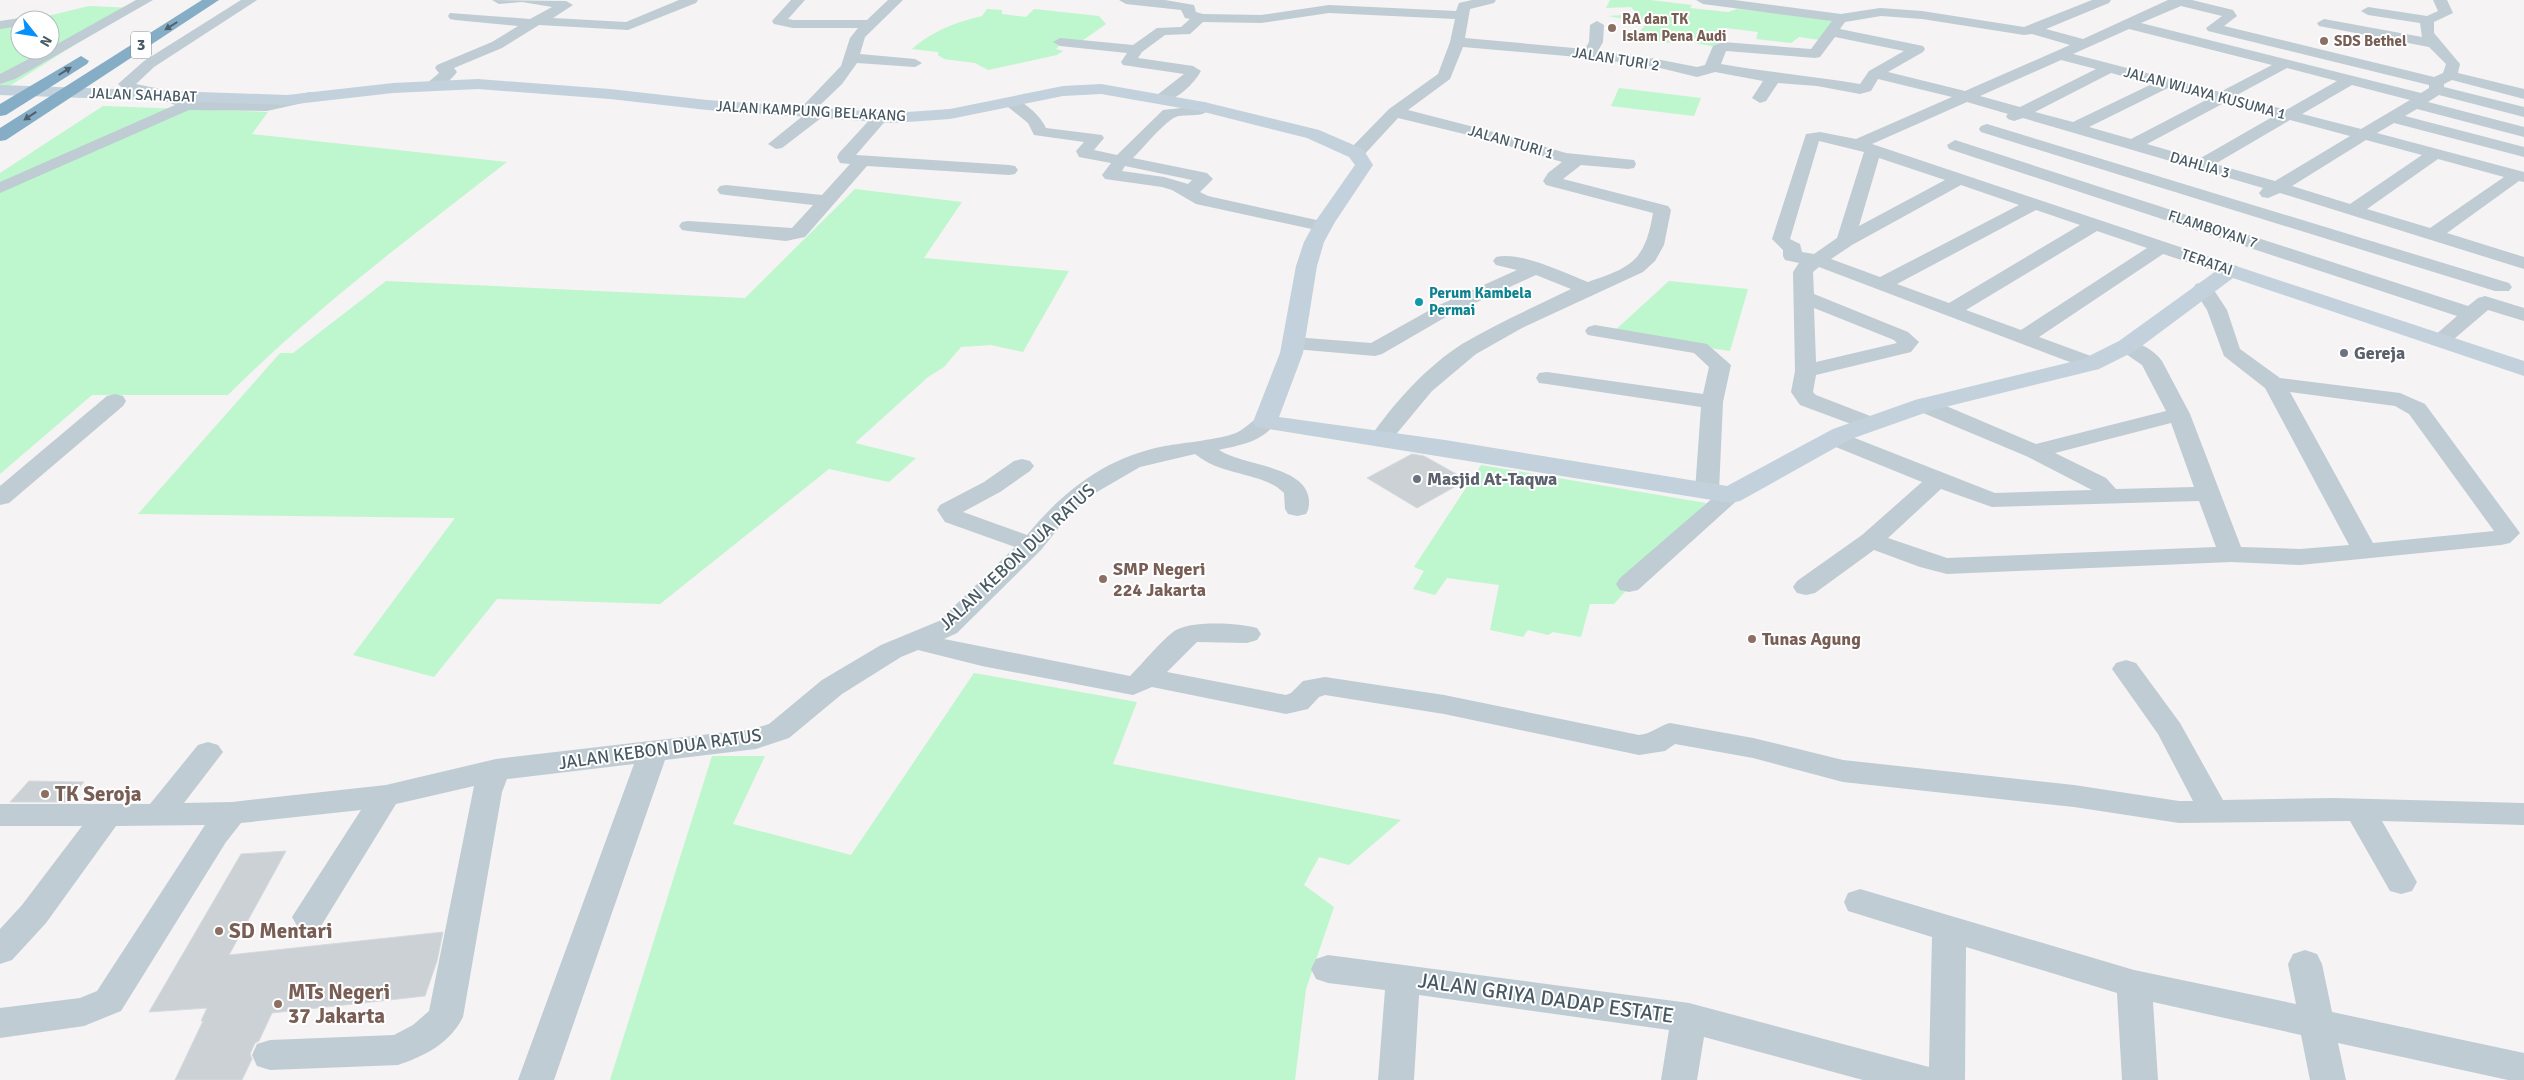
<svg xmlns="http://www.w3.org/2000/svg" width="2524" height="1080" viewBox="0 0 2524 1080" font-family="Signika,sans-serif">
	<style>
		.green { fill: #bef6cd }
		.building { fill: #ccd1d5; stroke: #d6dade }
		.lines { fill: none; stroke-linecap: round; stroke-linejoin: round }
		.street { fill: #bfccd3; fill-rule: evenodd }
		.secondary { fill: #c2d1db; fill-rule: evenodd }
		.highway { fill: #85adc6; fill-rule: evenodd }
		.oneway { fill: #4e616d }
		.education-dot { fill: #8d6e63; stroke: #fff; stroke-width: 2 }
		.culture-dot { fill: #0f9aa8; stroke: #fff; stroke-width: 2 }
		.worship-dot { fill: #6b7280; stroke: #fff; stroke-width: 2 }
		.labels { text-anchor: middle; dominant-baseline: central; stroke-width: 4; stroke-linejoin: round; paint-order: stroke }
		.far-education-label { font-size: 15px; font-weight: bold; fill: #785e54; stroke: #fff; text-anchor: start }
		.far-street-label { font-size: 15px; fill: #485963; stroke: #fff }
		.far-culture-label { font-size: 15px; font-weight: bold; fill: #0d838f; stroke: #fff; text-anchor: start }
		.shield { fill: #fff; stroke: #7f8b92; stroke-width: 1 }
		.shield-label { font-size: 16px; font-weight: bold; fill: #485963 }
		.worship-label { font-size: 18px; font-weight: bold; fill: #5b616d; stroke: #fff; text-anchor: start }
		.street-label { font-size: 18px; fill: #485963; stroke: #fff }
		.education-label { font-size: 18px; font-weight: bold; fill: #785e54; stroke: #fff; text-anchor: start }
		.near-education-label { font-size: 21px; font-weight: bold; fill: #785e54; stroke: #fff; text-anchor: start }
		.near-street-label { font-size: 21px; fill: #485963; stroke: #fff }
	</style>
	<rect width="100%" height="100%" fill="#f5f3f3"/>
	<!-- green -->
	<g class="green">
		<polygon points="1610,0 1650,0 1692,5 1690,8 1728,12 1737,9 1841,20 1827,41 1799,37 1791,43 1756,39 1758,32 1726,28 1717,36 1724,39 1717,47 1695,43 1696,39 1674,37 1670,43 1633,39 1647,23 1608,16 1637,14 1631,7 1606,8"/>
		<polygon points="89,6 133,8 0,92 0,21 20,21 20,50 50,50 50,20 31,20"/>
		<path d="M 987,9 L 1002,10 L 1002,14 L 1026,17 L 1034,9 L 1099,16 L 1106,24 L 1079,43 L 1064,41 L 1056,49 L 1063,51 L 1057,55 L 988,70 L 975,63 L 944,59 L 938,55 L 938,52 L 912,49 C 930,32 958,21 982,16 Z"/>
		<polygon points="1619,88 1701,98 1694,116 1611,106"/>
		<path d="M 103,106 L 268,112 L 252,134 L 507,162 C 412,236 314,309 228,395 L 92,395 L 0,474 L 0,173 Z"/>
		<polygon points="855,189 962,202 924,258 1069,271 1023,352 991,345 961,347 944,367 928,377 855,443 916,458 889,482 829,469 660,604 497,599 434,677 353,655 455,518 138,514 280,353 293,353 386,281 745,298"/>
		<polygon points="1669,281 1748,289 1730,351 1611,334"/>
		<polygon points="1481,465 1706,503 1614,604 1590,604 1581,637 1553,632 1548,635 1528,630 1523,637 1490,630 1499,585 1447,578 1435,595 1413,589 1424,571 1414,567"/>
		<polygon points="974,673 1137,702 1113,764 1401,820 1349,865 1319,857 1304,885 1334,907 1306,989 1295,1080 610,1080 712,756 765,756 733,824 851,855"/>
	</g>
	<!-- building -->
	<g class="building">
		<polygon points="1412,454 1424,456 1467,480 1417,508 1367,478"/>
		<polygon points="29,781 84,782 66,802 10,802"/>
		<polygon points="286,851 229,955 443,932 437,961 425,996 272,1013 259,1041 255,1043 250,1054 252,1059 242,1080 175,1080 203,1021 201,1021 207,1008 149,1012 241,854"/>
	</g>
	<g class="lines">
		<!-- street -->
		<g class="street">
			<polygon points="136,0 153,0 15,79 0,84 0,74 46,50 50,50 50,48"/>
			<polygon points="241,0 257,0 154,67 136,84 165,90 186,100 267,101 310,92 316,94 318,97 316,100 267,111 189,110 0,193 0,182 175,105 156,97 125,90 118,84 144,61"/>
			<path d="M 492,0 L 566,1 L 573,5 L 553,18 L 626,22 L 679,0 L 698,0 L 696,3 L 628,30 L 539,25 L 502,48 L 454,68 L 457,72 C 450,81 439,91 428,88 L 425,85 L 439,73 L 435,68 L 437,65 L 492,42 L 518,26 L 455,20 L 450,19 L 448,16 L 450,13 L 530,19 L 552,7 L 522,2 L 499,4 Z"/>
			<polygon points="791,0 805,0 788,19 793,20 867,20 888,0 903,0 865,37 860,54 915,59 922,63 915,67 857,63 842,84 818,107 825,109 827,112 825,115 782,148 776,149 768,144 804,115 798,111 841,66 850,38 858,28 793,28 774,24 772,21"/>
			<path d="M 1119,0 L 1165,0 L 1194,5 L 1196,12 L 1203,14 L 1261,15 L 1329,5 L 1456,11 L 1459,3 L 1472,0 L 1496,0 L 1494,3 L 1470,9 L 1465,38 L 1585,49 L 1589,42 L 1590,25 L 1597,21 L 1604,25 L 1603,42 L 1598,51 L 1656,59 L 1697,67 L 1705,65 L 1713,46 L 1723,42 L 1811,49 L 1832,21 L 1703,4 L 1696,0 L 1734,0 L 1841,14 L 1880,8 L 1922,11 L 2024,27 L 2092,0 L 2111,0 L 2109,3 L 2046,29 L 2083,39 L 2168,0 L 2192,0 L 2233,10 L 2237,16 L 2224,26 L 2434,77 L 2443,73 L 2446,64 L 2429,47 L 2319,26 L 2317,23 L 2324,19 L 2422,37 L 2420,23 L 2368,15 L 2361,11 L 2368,7 L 2427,16 L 2438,11 L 2433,0 L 2447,0 L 2453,13 L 2434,22 L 2434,33 L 2460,64 L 2458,73 L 2524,89 L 2524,99 L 2452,80 L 2444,84 L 2444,87 L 2524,107 L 2524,117 L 2439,95 L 2428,102 L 2524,127 L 2524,137 L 2417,109 L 2405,116 L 2524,147 L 2524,157 L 2394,123 L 2377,133 L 2524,172 L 2524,182 L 2519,181 L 2447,233 L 2524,257 L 2524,269 L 2280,193 L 2268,198 L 2262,197 L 2259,193 L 2263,188 L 2023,118 L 2014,121 L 2008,119 L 2006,116 L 2008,114 L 1967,102 L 1872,144 L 2237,266 L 2240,270 L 2237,274 L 2230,276 L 2163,254 L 2039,337 L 2099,359 L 2102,364 L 2099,369 L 2091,370 L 1819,267 L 1813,272 L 1814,294 L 1908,332 L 1919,342 L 1911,352 L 1816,375 L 1813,392 L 1816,395 L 1878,419 L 1881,424 L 1878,429 L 1870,431 L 1800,405 L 1791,392 L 1795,371 L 1793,272 L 1799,263 L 1785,260 L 1783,256 L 1783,250 L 1772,239 L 1806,134 L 1820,132 L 1856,139 L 1952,97 L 1878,79 L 1871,91 L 1860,94 L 1817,86 L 1778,83 L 1766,101 L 1760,103 L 1752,98 L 1763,81 L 1715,72 L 1697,77 L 1656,67 L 1589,58 L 1463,47 L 1450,79 L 1408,110 L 1501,134 L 1566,153 L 1634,160 L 1636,164 L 1634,168 L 1628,169 L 1581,165 L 1563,179 L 1668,206 L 1671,210 L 1664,245 L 1655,261 L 1643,272 L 1522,328 L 1476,354 L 1432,391 L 1388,444 L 1380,446 L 1372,444 L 1369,439 C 1394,403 1425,368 1462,344 C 1497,323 1535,307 1571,289 L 1536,275 L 1451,314 L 1382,354 L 1375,356 L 1294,349 L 1287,347 L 1284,343 L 1287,339 L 1294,337 L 1371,343 L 1437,306 L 1517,270 L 1496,265 L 1493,261 L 1496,257 C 1521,251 1565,273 1588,282 C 1632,267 1645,261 1653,213 L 1546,185 L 1543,181 L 1548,173 L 1562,162 L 1489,140 L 1398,118 L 1362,157 L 1350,157 L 1348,153 L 1350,149 L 1389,109 L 1438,74 L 1450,42 L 1455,19 L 1329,13 L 1261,23 L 1203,22 L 1190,34 L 1165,35 L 1142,52 L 1138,58 L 1193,66 L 1201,71 C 1194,84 1173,105 1157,101 L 1155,98 L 1157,95 L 1184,74 L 1123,65 L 1121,62 L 1127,53 L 1060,46 L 1053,42 L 1060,38 L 1133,45 L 1157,28 L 1181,27 L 1190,19 L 1185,18 L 1181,10 L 1126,4 ZM 2181,6 L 2222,16 L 2206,28 L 2208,31 L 2429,85 L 2429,88 L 2421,93 L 2141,23 ZM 1881,16 L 1922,19 L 2024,35 L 2032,34 L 2070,45 L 1965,91 L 1888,72 L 1923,52 L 1925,49 L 1923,46 L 1840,29 L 1845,22 ZM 2129,29 L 2272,65 L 2220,92 L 2073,54 ZM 1835,37 L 1904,51 L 1869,71 L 1860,84 C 1814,76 1767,72 1721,64 L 1726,51 L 1815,58 L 1820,57 ZM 2061,60 L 2096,69 L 2020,107 L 1980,96 ZM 2287,68 L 2337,81 L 2286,110 L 2235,96 ZM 2111,73 L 2152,84 L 2073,122 L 2035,112 ZM 2352,85 L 2410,100 L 2361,129 L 2302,114 ZM 2168,88 L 2208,99 L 2131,139 L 2089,127 ZM 2224,103 L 2274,116 L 2199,159 L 2147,144 ZM 2290,120 L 2350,136 L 2275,181 L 2215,164 ZM 2366,140 L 2422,155 L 2350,204 L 2292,186 ZM 1819,141 L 1864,152 L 1837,238 L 1814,254 L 1802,252 L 1800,244 L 1790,239 ZM 1879,158 L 1945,180 L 1859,226 ZM 2438,159 L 2504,177 L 2430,228 L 2367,209 ZM 1961,185 L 2019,205 L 1880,277 L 1831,259 L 1852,245 ZM 2036,210 L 2080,225 L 1949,303 L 1897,284 ZM 2097,231 L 2147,248 L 2021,330 L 1966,310 ZM 1814,308 L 1894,340 L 1897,343 L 1816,362 Z"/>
			<polygon points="20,18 26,20 20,20 20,26 0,29 0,21"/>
			<path d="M 1010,97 C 1024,101 1040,115 1046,128 L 1102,135 L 1104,138 L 1094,150 L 1117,155 L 1163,110 L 1190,107 L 1204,102 L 1210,104 L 1212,107 C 1202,121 1183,111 1172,119 C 1158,129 1145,146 1133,158 L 1207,173 L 1213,179 L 1200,192 L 1208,196 L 1321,221 L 1327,222 L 1330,226 L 1327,230 L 1321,231 L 1196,204 L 1172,190 L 1162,187 L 1105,179 L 1102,175 L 1111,163 L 1079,157 L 1076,151 L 1084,142 L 1034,135 L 1028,123 L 1002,102 ZM 1125,166 L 1192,180 L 1188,184 L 1164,177 L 1122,171 Z"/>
			<polygon points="880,113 888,118 856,155 1009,165 1015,166 1018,170 1015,174 1009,175 867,166 805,237 786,241 688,231 682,230 679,226 682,222 688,221 792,228 813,205 726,195 720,194 717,190 720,186 726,185 822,195 850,164 840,163 837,157 839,153 874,115"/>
			<polygon points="1987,124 2509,283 2512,287 2509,291 2495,291 1981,132 1979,129 1981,126"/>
			<polygon points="1955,140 2468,306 2478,298 2485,296 2524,308 2524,321 2488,310 2447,345 2440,347 2433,345 2430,341 2433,337 2457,316 1949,149 1947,145"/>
			<path d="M 2203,282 L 2210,284 L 2227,310 L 2240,349 L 2280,378 L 2400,393 L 2425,404 L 2520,533 L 2510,543 L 2501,545 L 2300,565 L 2231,562 L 1947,574 L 1920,567 L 1874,550 L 1815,593 L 1806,595 L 1797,593 L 1793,587 L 1797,581 L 1862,535 L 1922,482 L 1826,443 L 1823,438 L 1826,433 L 1834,431 L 1842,433 L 1995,493 L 2092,490 L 2026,456 L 1916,410 L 1913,405 L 1916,400 L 1924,398 L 1932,400 L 2036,444 L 2166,411 L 2142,365 L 2120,350 L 2117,346 L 2120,342 C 2133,338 2154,349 2162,361 L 2190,414 L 2241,547 L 2300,549 L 2349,545 L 2265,388 L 2224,356 L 2207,310 L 2193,288 L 2196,284 ZM 2290,392 L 2395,406 L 2409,414 L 2494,531 L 2373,543 ZM 2171,423 L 2194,487 L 2116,489 L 2106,478 L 2055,453 ZM 1941,489 L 1992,507 L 2199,501 L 2216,547 L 1947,558 L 1888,538 Z"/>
			<path d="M 1595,325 L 1707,344 L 1731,365 L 1723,402 L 1719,491 L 1716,496 C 1724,489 1729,487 1739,490 L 1743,495 L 1638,590 L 1629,592 L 1620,590 L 1616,584 L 1620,578 L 1715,496 L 1707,498 L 1699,496 L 1695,491 L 1701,407 L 1547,384 L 1539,383 L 1536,378 L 1539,373 L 1547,372 L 1703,394 L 1709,367 L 1694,353 L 1588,335 L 1585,331 L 1588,327 Z"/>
			<polygon points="115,394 123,396 126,401 123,406 9,503 0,505 0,486 107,396"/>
			<path d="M 1265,415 L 1273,417 L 1276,422 C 1263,442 1240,445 1219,450 C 1242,466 1306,465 1309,500 C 1309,506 1309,509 1306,514 L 1297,516 L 1288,514 L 1285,509 L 1284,493 C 1264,472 1223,477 1195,454 L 1140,467 L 1090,496 L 1065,520 L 1041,550 L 957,633 L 944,639 L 1130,676 C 1144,662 1158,644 1173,632 C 1189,620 1238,623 1257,628 L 1261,634 L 1257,640 L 1247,643 L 1197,642 L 1167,672 L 1286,695 L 1291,693 L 1303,681 L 1325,677 L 1444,695 L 1639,735 C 1651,734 1659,726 1670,723 L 1753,738 L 1843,760 L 2074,785 L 2179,801 L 2193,801 L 2158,734 L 2112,669 L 2116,663 L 2126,660 L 2136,663 L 2180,723 L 2223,800 L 2334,798 L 2524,803 L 2524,825 L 2382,821 L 2417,882 L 2412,891 L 2401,894 L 2390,891 L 2350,821 L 2179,823 L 2074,807 L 1843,782 L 1753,758 L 1675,744 L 1665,751 L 1639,755 L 1444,714 L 1325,695 L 1319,697 L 1308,709 L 1286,714 L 1152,687 L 1133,695 L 982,666 L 918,650 L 901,657 L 842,694 L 789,738 L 756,749 L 665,760 L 554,1080 L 518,1080 L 634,764 L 507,779 L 502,792 L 463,1017 C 450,1043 425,1056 398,1065 L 270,1070 L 257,1066 L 252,1055 L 257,1044 L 270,1040 L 394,1035 L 413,1025 L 429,1011 L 474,786 L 396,804 L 321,926 L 309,930 L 297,926 L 292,917 L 361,810 L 241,823 L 226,842 L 121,1011 L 84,1026 L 0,1038 L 0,1008 L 80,998 L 97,991 L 205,825 L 116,826 L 46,923 L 12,960 L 0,964 L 0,929 L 22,905 L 82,826 L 0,826 L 0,804 L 150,804 L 198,745 L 208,742 L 218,745 L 223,752 L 184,803 L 232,802 L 386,785 L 496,759 L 753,729 L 769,724 L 822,680 L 881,645 L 939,621 L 1015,547 L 945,522 L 937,510 L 940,505 L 984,482 L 1014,461 L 1022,459 L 1030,461 L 1034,466 L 1030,471 L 1000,492 L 963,512 L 1027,535 C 1064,490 1107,457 1165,446 C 1183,443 1221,439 1236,433 C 1247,428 1253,418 1265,415 Z"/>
			<polygon points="1860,889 2134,970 2296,1004 2288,964 2293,954 2305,950 2317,954 2322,964 2332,1012 2524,1053 2524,1080 2508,1080 2338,1043 2346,1080 2310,1080 2301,1035 2153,1002 2158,1080 2122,1080 2117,993 1966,947 1965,1080 1863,1080 1704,1037 1697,1080 1661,1080 1669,1030 1419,995 1414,1080 1378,1080 1385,990 1328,983 1316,979 1311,969 1316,959 1328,955 1689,1003 1929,1067 1932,937 1848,911 1844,902 1848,893"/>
		</g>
		<!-- secondary -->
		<polygon class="secondary" points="478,79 610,89 707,100 893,113 950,109 1063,86 1101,84 1204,102 1319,130 1363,149 1373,165 1335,222 1324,242 1317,266 1303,353 1279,417 1445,440 1727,486 1833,429 1915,400 2083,359 2119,341 2223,266 2230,264 2524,361 2524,376 2233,278 2135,351 2099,369 1933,410 1851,439 1740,501 1731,503 1256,427 1253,422 1280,353 1296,266 1304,242 1315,222 1355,165 1349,157 1307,138 1204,112 1101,94 1063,96 950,119 893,123 707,110 610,99 478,89 393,93 287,105 0,95 0,85 287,95 393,83"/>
		<!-- highway -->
		<g class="highway">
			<polygon points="202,0 219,0 6,140 0,141 0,128"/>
			<polygon points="81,56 89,61 87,64 6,115 0,116 0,104"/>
		</g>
	</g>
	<!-- one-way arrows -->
	<defs><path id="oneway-solid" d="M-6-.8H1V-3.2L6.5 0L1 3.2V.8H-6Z" transform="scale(1.25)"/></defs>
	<g class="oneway">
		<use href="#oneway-solid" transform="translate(171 26) rotate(148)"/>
		<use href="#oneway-solid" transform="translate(65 71) rotate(-32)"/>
		<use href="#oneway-solid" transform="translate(30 116) rotate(147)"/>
	</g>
	<!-- markers -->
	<g class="education-dot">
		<circle cx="1612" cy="28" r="5"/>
		<circle cx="2324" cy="41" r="5"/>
		<circle cx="1103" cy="579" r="5"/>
		<circle cx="1752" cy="639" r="5"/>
		<circle cx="45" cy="794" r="5"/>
		<circle cx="219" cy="931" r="5"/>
		<circle cx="278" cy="1004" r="5"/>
	</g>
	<circle class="culture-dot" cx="1419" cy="302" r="5"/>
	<g class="worship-dot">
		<circle cx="2344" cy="353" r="5"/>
		<circle cx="1417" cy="479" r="5"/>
	</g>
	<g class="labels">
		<!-- far-education labels -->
		<g class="far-education-label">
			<text x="1622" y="19">RA dan TK<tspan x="1622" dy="17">Islam Pena Audi</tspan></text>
			<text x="2334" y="41">SDS Bethel</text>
		</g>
		<!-- far-street labels -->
		<g class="far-street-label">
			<text transform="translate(1616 59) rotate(9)">JALAN TURI 2</text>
			<text transform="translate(2205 93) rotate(15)">JALAN WIJAYA KUSUMA 1</text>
			<text transform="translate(143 95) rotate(2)">JALAN SAHABAT</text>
			<text transform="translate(811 111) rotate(3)">JALAN KAMPUNG BELAKANG</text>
			<text transform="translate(1511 142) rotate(16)">JALAN TURI 1</text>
			<text transform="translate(2200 165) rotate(16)">DAHLIA 3</text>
			<text transform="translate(2213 229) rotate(18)">FLAMBOYAN 7</text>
			<text transform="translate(2207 262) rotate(19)">TERATAI</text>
		</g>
		<!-- far-culture labels -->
		<g class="far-culture-label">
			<text x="1429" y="293">Perum Kambela<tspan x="1429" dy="17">Permai</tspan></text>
		</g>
		<!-- shield labels -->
		<rect class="shield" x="131" y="31.5" width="20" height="27" rx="4"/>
		<g class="shield-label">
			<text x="141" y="45">3</text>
		</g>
		<!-- worship labels -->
		<g class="worship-label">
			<text x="2354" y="353">Gereja</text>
			<text x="1427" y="479">Masjid At-Taqwa</text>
		</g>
		<!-- street labels -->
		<g class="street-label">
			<text transform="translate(1017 557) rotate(-43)">JALAN KEBON DUA RATUS</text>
			<text transform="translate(660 749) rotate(-8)">JALAN KEBON DUA RATUS</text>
		</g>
		<!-- education labels -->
		<g class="education-label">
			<text x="1113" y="569">SMP Negeri<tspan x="1113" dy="21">224 Jakarta</tspan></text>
			<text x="1762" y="639">Tunas Agung</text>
		</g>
		<!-- near-education labels -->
		<g class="near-education-label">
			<text x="55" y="794">TK Seroja</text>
			<text x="229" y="931">SD Mentari</text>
			<text x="288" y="992">MTs Negeri<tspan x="288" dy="24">37 Jakarta</tspan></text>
		</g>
		<!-- near-street labels -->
		<g class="near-street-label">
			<text transform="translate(1546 998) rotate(8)">JALAN GRIYA DADAP ESTATE</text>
		</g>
	</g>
	<!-- north arrow -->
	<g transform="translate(35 35) rotate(120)"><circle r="24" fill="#ffffff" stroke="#b6bdc1"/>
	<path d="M0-4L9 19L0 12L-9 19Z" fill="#0590fc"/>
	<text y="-8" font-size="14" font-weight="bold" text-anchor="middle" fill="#485963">N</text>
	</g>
</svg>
